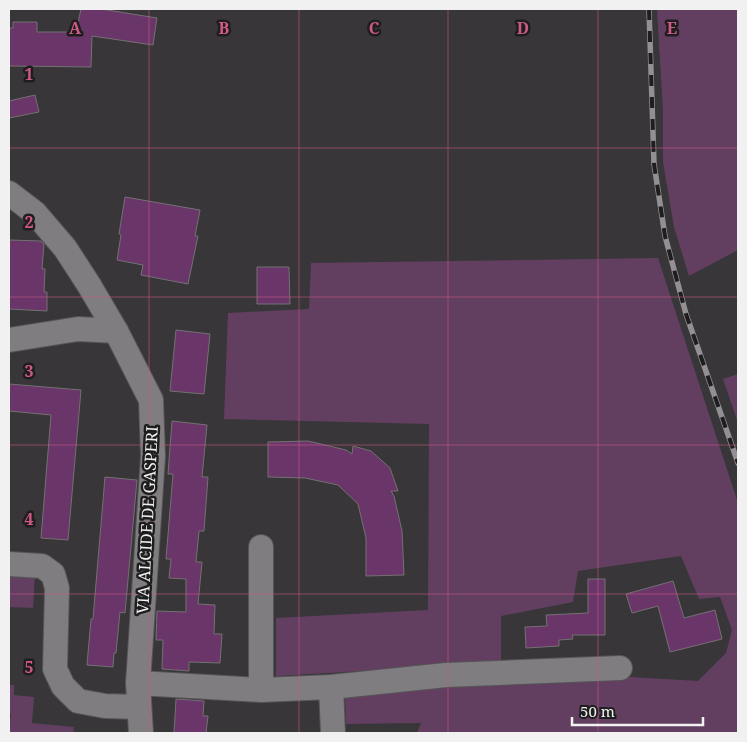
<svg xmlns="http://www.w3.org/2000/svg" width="747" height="742" viewBox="0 0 747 742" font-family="'Noto Serif',serif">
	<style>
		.green { fill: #623f61 }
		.building { fill: #6a3669; stroke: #737173 }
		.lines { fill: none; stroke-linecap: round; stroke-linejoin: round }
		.minor-casing { stroke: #565456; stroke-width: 26 }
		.minor { stroke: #7f7d7f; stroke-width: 24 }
		.rail-casing { stroke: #929092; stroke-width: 5.5 }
		.rail { stroke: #1f1e1f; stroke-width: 4; stroke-dasharray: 11; stroke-linecap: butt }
		.grid { fill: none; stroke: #d05988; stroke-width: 1; stroke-opacity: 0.55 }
		.labels { text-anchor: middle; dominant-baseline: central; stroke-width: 5; stroke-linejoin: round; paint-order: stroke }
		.street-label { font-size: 16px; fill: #f2f1f2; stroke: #1f1e1f }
		.grid-label { font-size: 16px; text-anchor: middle; font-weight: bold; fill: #d05988; stroke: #1f1e1f; stroke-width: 5; stroke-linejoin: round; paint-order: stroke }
	</style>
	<rect width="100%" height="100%" fill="#383638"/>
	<!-- green -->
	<g class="green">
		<polygon points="657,9 738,9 738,250 689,276 674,227 663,162 663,111"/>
		<polygon points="658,258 738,503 738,733 417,733 421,723 346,724 345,696 434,683 631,677 698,681 726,653 732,630 720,597 699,599 681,556 578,571 573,602 501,616 501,665 431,667 276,676 276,618 428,610 429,424 224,419 228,313 309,309 311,263"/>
		<polygon points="738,374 738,423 723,379"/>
		<polygon points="9,573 35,575 33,608 9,607"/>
		<polygon points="9,685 14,685 14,695 34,697 32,723 74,727 73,733 9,733 11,714 9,713"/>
	</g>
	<!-- building -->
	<g class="building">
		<polygon points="81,9 101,9 157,18 153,45 92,36 91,67 9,66 9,28 13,28 13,22 37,22 37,32 76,32"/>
		<polygon points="35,95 39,112 9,118 9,101"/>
		<polygon points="125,197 200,210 195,236 198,236 188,284 141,275 143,265 117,260 121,235 119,234"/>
		<polygon points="9,240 41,241 44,244 42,269 45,269 44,292 47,292 47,311 9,309"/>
		<polygon points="257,267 289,267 290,304 257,304"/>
		<polygon points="176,330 210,334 204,394 170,391"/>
		<polygon points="9,384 81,390 68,540 41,538 51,415 9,411"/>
		<polygon points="172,421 207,425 202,477 208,477 204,531 199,531 196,562 202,562 198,604 215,605 214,634 222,634 220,663 189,662 189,671 162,669 163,640 156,640 157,611 186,612 186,579 169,578 171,559 166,559 173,474 168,474"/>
		<polygon points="308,441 346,450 352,454 353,446 371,451 390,468 398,491 391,491 394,496 402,531 404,575 366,576 366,538 358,504 338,485 305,478 268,477 268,442"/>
		<polygon points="105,477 137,480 125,613 120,612 116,653 114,653 113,667 87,665 91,619 93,619"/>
		<polygon points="588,579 605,579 605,635 572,635 573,639 559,640 559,646 526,648 525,627 547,626 546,615 588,613"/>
		<polygon points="673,581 684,618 715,610 722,639 670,652 658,606 632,613 626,594"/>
		<polygon points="176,699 204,701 203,716 208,716 206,733 174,733"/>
	</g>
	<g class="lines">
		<defs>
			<g id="minor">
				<polyline points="9,193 35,213 65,248 89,285 116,331 151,400 153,456 138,683 141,733"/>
				<polyline points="9,340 78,329 116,331"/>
				<polyline points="261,547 261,690"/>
				<polyline points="9,564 42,566 53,574 57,588 55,669 63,686 78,701 105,706 139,707"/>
				<polyline points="138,683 261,690 331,687 446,675 620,668"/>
				<polyline points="331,687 333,733"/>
			</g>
		</defs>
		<!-- minor casing -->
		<use href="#minor" class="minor-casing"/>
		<!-- minor -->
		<use href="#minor" class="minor"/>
		<defs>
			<polyline id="rail" points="649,9 654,164 665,236 686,314 738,463"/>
		</defs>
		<!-- rail casing -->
		<use href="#rail" class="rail-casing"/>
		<!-- rail -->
		<use href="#rail" class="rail"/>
	</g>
	<!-- grid -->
	<path class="grid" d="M 149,9 L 149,733M 299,9 L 299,733M 448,9 L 448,733M 598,9 L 598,733M 9,148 L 738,148M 9,297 L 738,297M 9,445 L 738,445M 9,594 L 738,594"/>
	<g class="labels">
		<!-- street labels -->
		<g class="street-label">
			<text transform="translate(147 520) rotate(-87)">VIA ALCIDE DE GASPERI</text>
		</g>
	</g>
	<g class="grid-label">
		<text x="75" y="34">A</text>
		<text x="224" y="34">B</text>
		<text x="374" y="34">C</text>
		<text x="523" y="34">D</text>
		<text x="672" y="34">E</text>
		<text x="29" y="80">1</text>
		<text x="29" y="228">2</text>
		<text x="29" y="377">3</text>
		<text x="29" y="525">4</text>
		<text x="29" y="673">5</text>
	</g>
	<!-- border -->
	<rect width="747" height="742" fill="none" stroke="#f2f1f2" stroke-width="20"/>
	<!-- scale -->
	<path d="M572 717v8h131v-8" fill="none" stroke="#f2f1f2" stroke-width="2.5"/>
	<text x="580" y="717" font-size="15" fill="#f2f1f2" stroke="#1f1e1f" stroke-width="4" paint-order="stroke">50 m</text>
</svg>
